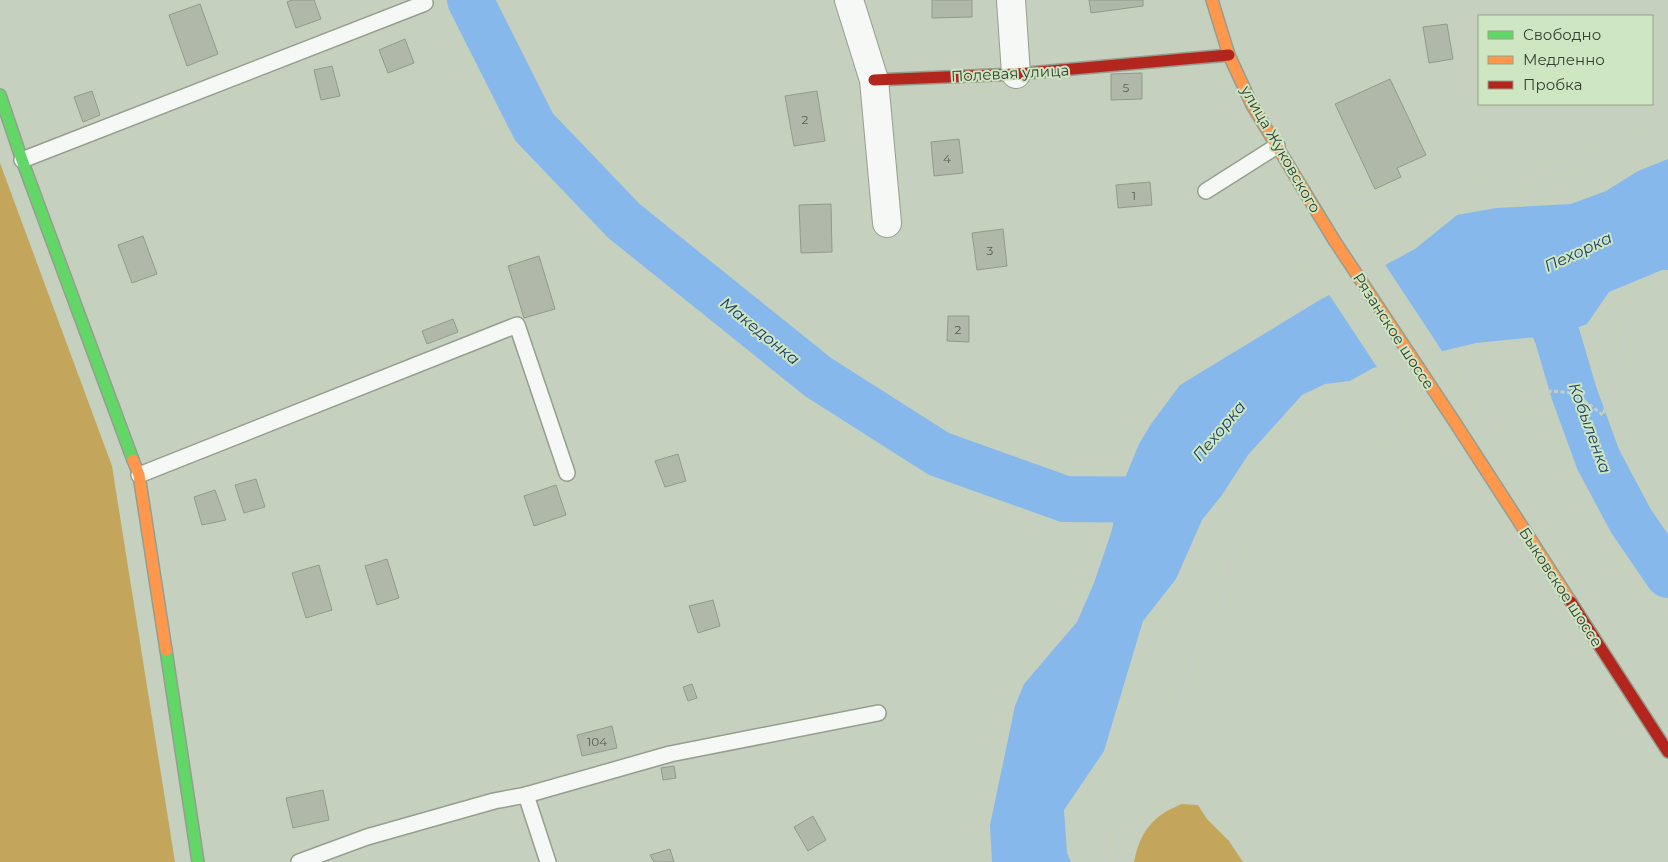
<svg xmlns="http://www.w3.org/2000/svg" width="1668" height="862" viewBox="0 0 1668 862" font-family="Montserrat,sans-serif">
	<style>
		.forest { fill: #c3a65c }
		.water { fill: #87b8ec }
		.pier { fill: #c5d1be }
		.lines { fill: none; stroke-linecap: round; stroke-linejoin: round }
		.river { stroke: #87b8ec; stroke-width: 46 }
		.building { fill: #afb8a9; stroke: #919b8c }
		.lane-casing { stroke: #959e8f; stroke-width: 18 }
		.street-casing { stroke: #959e8f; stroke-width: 30 }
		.fast-casing { stroke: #959e8f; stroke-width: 14 }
		.slow-casing { stroke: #959e8f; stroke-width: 14 }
		.jam-casing { stroke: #959e8f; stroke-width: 14 }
		.path { stroke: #c9cdc6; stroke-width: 3; stroke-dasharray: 4 2.5; stroke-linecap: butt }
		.lane { stroke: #f6f8f5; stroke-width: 15 }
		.street { stroke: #f6f8f5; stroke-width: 28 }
		.fast { stroke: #63d668; stroke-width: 11 }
		.slow { stroke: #ff974d; stroke-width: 11 }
		.jam { stroke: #b3261e; stroke-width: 11 }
		.slow-bridge-casing { stroke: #959e8f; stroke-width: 14; stroke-linecap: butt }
		.slow-bridge { stroke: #ff974d; stroke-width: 11 }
		.labels { text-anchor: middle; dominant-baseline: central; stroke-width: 4; stroke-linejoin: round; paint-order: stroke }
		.number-label { font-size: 12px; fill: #565f51 }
		.street-label { font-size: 15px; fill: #363f31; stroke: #cfe6c3 }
		.water-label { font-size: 16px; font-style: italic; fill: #1c3d65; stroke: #cfe6c3 }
	</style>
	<rect width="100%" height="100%" fill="#c5d1be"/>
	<!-- forest -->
	<g class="forest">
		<polygon points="0,163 112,466 175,862 0,862"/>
		<path d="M 1182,804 L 1198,805 L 1207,819 L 1229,841 L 1243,862 L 1134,862 C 1140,832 1153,815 1182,804 Z"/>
	</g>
	<!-- water -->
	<polygon class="water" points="1668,159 1668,270 1662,270 1609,292 1587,324 1557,335 1476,343 1373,368 1350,381 1325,384 1302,395 1248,455 1222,495 1202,520 1176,579 1143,621 1104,751 1064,810 1067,853 1071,862 992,862 990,825 1015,706 1024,684 1077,622 1094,583 1111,533 1123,483 1139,444 1151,424 1180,385 1318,301 1415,249 1457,215 1496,208 1571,204 1606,191 1638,171"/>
	<!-- pier -->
	<polygon class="pier" points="1384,263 1444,354 1379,370 1328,293"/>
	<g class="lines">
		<!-- river -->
		<g class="river">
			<polyline points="470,0 534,127 624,221 818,377 939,454 1065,499 1162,500"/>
			<polyline points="1530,278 1557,335 1574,393 1598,459 1631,521 1668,575"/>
		</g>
	</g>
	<!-- building -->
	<g class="building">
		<polygon points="292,0 314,0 321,19 296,28 287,2"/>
		<polygon points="932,0 972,0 972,17 932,18"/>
		<polygon points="1089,0 1143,0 1143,6 1091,13"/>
		<polygon points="200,4 218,54 187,66 169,15"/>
		<polygon points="1447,24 1453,59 1429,63 1423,27"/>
		<polygon points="405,39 414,63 388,73 379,50"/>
		<polygon points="332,66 340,96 321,100 314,70"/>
		<polygon points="1142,73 1142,99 1111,100 1111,74"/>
		<polygon points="1390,79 1426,155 1397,168 1401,177 1375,189 1335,104"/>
		<polygon points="92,91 100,115 83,122 74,97"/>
		<polygon points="817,91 825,141 794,146 785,96"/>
		<polygon points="959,139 963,173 934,176 931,142"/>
		<polygon points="1150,182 1152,205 1118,208 1116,185"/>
		<polygon points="831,204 832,252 801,253 799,205"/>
		<polygon points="1003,229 1007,266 977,270 972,233"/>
		<polygon points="143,236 157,274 132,283 118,245"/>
		<polygon points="539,256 555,309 524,318 508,266"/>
		<polygon points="948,316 969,316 969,342 947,341"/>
		<polygon points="453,319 458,332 427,344 422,331"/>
		<polygon points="678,454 686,481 665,487 655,461"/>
		<polygon points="256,479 265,507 244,513 235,485"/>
		<polygon points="556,485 566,515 534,526 524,496"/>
		<polygon points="215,490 226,520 202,525 194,497"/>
		<polygon points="387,559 399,598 377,605 365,566"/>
		<polygon points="319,565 332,610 306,618 292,573"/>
		<polygon points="713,600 720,626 698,633 689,606"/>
		<polygon points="692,684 697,698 688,701 683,687"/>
		<polygon points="612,726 617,748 582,756 577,735"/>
		<polygon points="674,766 676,778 663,780 661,768"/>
		<polygon points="323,790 329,820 293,828 286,798"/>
		<polygon points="813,816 826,840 808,851 794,827"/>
		<polygon points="670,849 674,862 654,862 650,855"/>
	</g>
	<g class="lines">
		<defs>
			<g id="lane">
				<polyline points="22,160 425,3"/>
				<polyline points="1206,191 1277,146"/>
				<polyline points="139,475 517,325 567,473"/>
				<polyline points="526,795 548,862"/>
				<polyline points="299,862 367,837 494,801 526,795 670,754 878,713"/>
			</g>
			<g id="street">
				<polyline points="849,0 874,80 887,223"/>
				<polyline points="1011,0 1016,74"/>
			</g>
			<g id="fast">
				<polyline points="0,95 22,160 133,460"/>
				<polyline points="166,650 198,862"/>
			</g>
			<g id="slow">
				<polyline points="1212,0 1229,55 1252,105 1334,240"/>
				<polyline points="1454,421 1571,602"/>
				<polyline points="133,460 139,475 166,650"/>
			</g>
			<g id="jam">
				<polyline points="874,80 1016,74 1229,55"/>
				<polyline points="1571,602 1668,752"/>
			</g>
		</defs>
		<!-- lane casing -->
		<use href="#lane" class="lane-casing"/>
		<!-- street casing -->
		<use href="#street" class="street-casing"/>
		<!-- fast casing -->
		<use href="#fast" class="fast-casing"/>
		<!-- slow casing -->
		<use href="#slow" class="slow-casing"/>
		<!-- jam casing -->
		<use href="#jam" class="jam-casing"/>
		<!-- path -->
		<g class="path">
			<polyline points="1340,199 1424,203 1515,181 1652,139 1668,136"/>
			<polyline points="1291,267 1313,254"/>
			<polyline points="1452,371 1464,364 1497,434"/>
			<polyline points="1490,422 1551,391 1574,393 1603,415 1633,317 1668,296"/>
			<polyline points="1106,862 1105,832 1116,804 1173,730 1195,649 1221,606 1234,552 1274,497 1305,480 1315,468 1350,448 1391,434 1393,406 1408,397"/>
		</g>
		<!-- lane -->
		<use href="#lane" class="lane"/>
		<!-- street -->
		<use href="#street" class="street"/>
		<!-- fast -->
		<use href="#fast" class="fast"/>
		<!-- slow -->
		<use href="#slow" class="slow"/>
		<!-- jam -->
		<use href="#jam" class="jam"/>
		<defs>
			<polyline id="slow-bridge" points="1334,240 1454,421"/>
		</defs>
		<!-- slow-bridge casing -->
		<use href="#slow-bridge" class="slow-bridge-casing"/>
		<!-- slow-bridge -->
		<use href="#slow-bridge" class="slow-bridge"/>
	</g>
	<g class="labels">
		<!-- number labels -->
		<g class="number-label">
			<text x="1126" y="87">5</text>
			<text x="805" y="119">2</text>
			<text x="947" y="158">4</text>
			<text x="1134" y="195">1</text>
			<text x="990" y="250">3</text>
			<text x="958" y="329">2</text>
			<text x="597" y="741">104</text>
		</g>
		<!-- street labels -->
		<g class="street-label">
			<text transform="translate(1010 73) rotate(-3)">Полевая улица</text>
			<text transform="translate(1281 149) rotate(60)">улица Жуковского</text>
			<text transform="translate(1394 331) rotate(57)">Рязанское шоссе</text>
			<text transform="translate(1561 587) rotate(57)">Быковское шоссе</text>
		</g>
		<!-- water labels -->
		<g class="water-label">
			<text transform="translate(1578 252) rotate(-25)">Пехорка</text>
			<text transform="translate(760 331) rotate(39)">Македонка</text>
			<text transform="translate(1590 428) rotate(70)">Кобыленка</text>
			<text transform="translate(1219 431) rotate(-50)">Пехорка</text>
		</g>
	</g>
	<!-- legend -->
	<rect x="1478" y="15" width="175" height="90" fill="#cfe6c3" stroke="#92a389"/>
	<rect x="1488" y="31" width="25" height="8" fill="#63d668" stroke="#92a389"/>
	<text x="1523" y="40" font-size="15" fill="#363f31">Свободно</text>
	<rect x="1488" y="56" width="25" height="8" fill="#ff974d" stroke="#92a389"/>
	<text x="1523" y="65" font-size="15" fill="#363f31">Медленно</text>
	<rect x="1488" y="81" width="25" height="8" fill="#b3261e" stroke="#92a389"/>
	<text x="1523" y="90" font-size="15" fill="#363f31">Пробка</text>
</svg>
